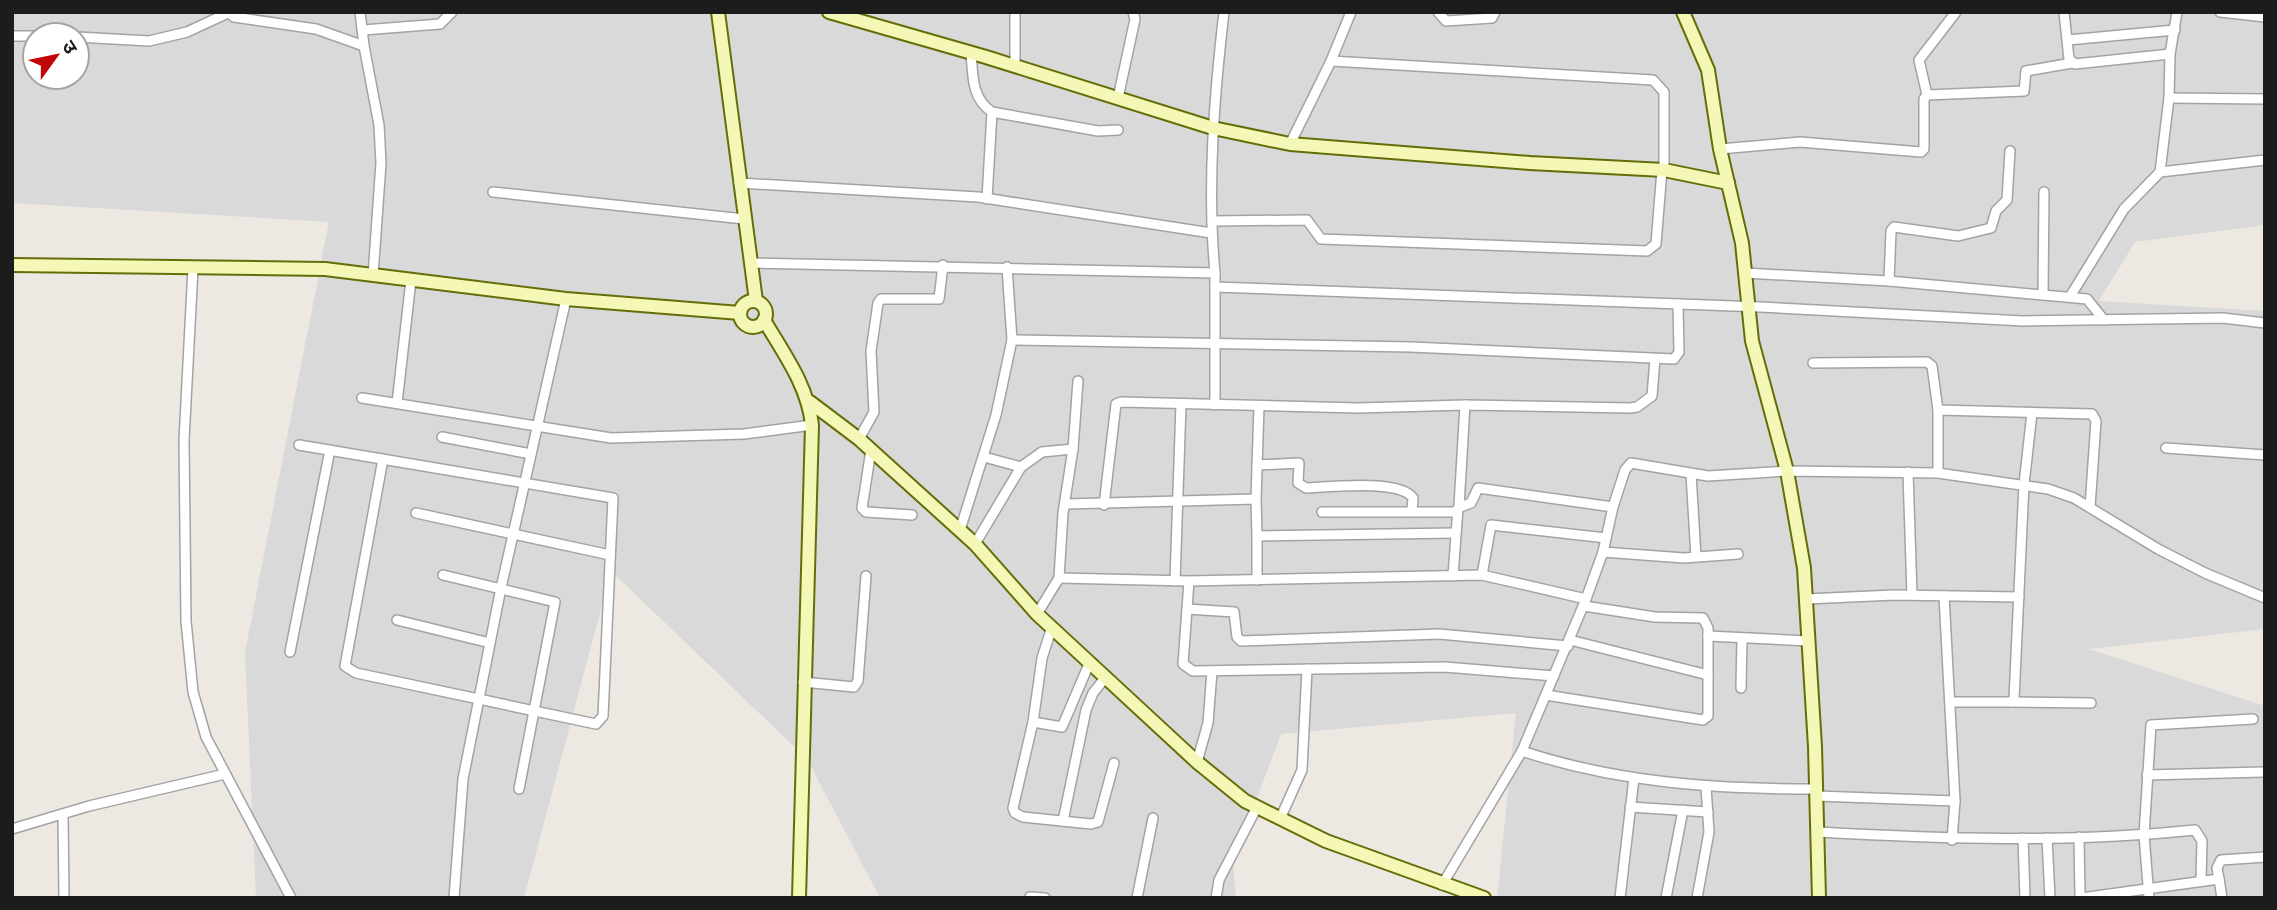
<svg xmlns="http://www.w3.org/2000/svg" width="2277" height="910" viewBox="0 0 2277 910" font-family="Roboto,'Noto Sans Devanagari',sans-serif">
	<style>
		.residential { fill: #dad9d9; fill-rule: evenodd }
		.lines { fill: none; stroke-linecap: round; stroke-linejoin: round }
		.street-casing { stroke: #a3a3a3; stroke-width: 12 }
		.secondary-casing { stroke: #646e08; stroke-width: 16 }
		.street { stroke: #fff; stroke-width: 9 }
		.secondary { stroke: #f4f7b6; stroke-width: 12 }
	</style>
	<rect width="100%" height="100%" fill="#ede9e2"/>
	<!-- residential -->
	<path class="residential" d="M 12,12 L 2243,12 L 2265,17 L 2265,225 L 2135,242 L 2099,301 L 2265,311 L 2265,629 L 2089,649 L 2265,706 L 2265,898 L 1497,898 L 1516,713 L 1281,734 L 1233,862 L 1236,898 L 880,898 L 807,759 L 611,571 L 524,898 L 256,898 L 245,652 L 329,222 L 12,203 ZM 35,35 L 77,35 L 77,77 L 35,77 Z"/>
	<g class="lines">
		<defs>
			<g id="street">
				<polyline points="228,12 234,17 316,29 364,46 379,125 381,163 373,275"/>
				<polyline points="360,12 364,46"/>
				<polyline points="1015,12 1015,66"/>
				<polyline points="1438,12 1446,21 1492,18 1495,12"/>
				<polyline points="2064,12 2069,59 2075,64 2170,54"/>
				<polyline points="2220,12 2265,17"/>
				<polyline points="363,30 440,24 452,12"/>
				<polyline points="12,36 35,36"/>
				<polyline points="77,37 149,41 187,32 228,13"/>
				<polyline points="2068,40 2175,30"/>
				<path d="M 971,52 C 973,75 971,98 992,112 L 1098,131 L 1118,130"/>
				<polyline points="1331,61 1653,80 1664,92 1664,170"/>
				<polyline points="1927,95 1919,60 1956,12"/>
				<polyline points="1118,98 1135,19 1133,12"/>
				<polyline points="2169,98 2265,99"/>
				<polyline points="1290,144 1331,61 1351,12"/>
				<polyline points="1720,149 1800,142 1921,152 1924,149 1924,99 1927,95 2024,91 2026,71 2072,63"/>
				<polyline points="2160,172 2265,160"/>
				<polyline points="739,183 978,197 1211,233"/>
				<polyline points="493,192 744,219"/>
				<polyline points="987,199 992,112"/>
				<polyline points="1212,221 1307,220 1321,239 1647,251 1656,244 1662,170"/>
				<polyline points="750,263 1215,273 1215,287 1761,307 2023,321 2223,318 2265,323"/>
				<polyline points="193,268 184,440 186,621 193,692 206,737 291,898"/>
				<path d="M 1215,273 C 1207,187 1214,98 1224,12"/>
				<polyline points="1745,273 1889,281 2043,295 2044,192"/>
				<polyline points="1889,281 1891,231 1894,227 1958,236 1991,228 1996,211 2007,200 2010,151"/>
				<polyline points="2043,295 2087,299 2104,320"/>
				<polyline points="2071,295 2124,209 2160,172 2169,98 2170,54 2177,12"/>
				<polyline points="1012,340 1411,347 1674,359 1679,352 1678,304"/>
				<polyline points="1813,363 1927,362 1932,366 1938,410 1938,473"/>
				<polyline points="362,398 611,438 744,434 812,425"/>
				<polyline points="397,403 411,280"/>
				<polyline points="1215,405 1215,287"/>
				<polyline points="1938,410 2092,414 2096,421 2090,507"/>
				<polyline points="442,437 531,454"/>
				<polyline points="859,439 874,412 871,351 878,303 881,299 939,299 943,265"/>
				<polyline points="299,445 613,498 603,716 596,724 356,673 345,666 383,459"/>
				<polyline points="2166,448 2265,455"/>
				<polyline points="871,450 862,508 866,512 912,515"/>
				<polyline points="984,457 1021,467 1042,452 1073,449"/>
				<path d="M 1257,465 L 1299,463 L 1298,483 L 1306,488 C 1329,487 1400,479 1413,498 L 1412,510"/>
				<polyline points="1908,472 1912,595"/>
				<polyline points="1691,474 1696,557"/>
				<polyline points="1256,499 1259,406"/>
				<polyline points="1066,504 1256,499 1257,536 1454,533"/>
				<polyline points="1104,505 1116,404 1121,402 1358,408 1465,405 1630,408 1637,407 1652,396 1655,359"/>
				<polyline points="1459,506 1465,405"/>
				<polyline points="1322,512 1457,512"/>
				<polyline points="416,513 610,555"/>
				<polyline points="960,530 996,415 1012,340 1007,267"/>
				<polyline points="1257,536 1257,580"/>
				<polyline points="975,544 1021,467"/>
				<polyline points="1603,552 1684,558 1738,554"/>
				<polyline points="443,575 555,602 519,789"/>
				<polyline points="1482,575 1491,525 1606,538"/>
				<polyline points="1453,576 1458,508 1471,503 1478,488 1613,507"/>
				<polyline points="1059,578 1189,581 1482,575 1586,599"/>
				<polyline points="1175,581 1181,404"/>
				<polyline points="1189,581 1183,664 1193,671 1445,667 1554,676"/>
				<polyline points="1944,596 1955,801 1952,840"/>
				<polyline points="1806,599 1894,595 2019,597"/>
				<polyline points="1187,609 1234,612 1237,637 1241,641 1439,634 1568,646"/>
				<polyline points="1037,614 1059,578 1063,513 1073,449 1078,381"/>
				<polyline points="397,620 490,643"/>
				<polyline points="1052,627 1042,658 1033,722 1013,808 1015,813 1023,817 1091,824 1098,822 1114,763"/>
				<polyline points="1708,636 1808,641"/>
				<polyline points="1570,640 1708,675"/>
				<polyline points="290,652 330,450"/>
				<polyline points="803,682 854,687 858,681 866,576"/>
				<polyline points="1741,688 1742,638"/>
				<polyline points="1546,695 1703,720 1708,716 1708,628 1703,618 1655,617 1584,606"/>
				<polyline points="1950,702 2011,702 2014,699 2024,484 2032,413"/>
				<polyline points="2011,702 2091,703"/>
				<polyline points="1033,722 1062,727 1089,664"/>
				<path d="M 1522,751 C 1618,783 1716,789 1816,789"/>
				<polyline points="1197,762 1208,723 1212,671"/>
				<polyline points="2147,775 2263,772"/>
				<polyline points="1817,796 1955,801"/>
				<polyline points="1630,807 1708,812"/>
				<polyline points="63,814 64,898"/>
				<polyline points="1280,819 1302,770 1307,669"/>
				<polyline points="1063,821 1086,710 1093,693 1105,678"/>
				<polyline points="12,829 89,806 225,774"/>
				<path d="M 1818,832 C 1943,839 2069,843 2195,830 L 2202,841 L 2201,881"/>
				<polyline points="2079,837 2080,896"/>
				<polyline points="2023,838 2025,898"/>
				<polyline points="2047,838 2050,898"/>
				<polyline points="2219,879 2222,898"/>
				<polyline points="1442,885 1522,751 1586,599 1603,552 1613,507 1625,470 1631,463 1708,476 1787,471 1938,473 2048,489 2074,498 2158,549 2205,573 2265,598"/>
				<polyline points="1030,897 1045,898"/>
				<polyline points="454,898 463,779 501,588 566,299"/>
				<polyline points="1137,898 1153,818"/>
				<polyline points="1216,898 1219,880 1257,807"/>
				<polyline points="1620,898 1634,778"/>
				<polyline points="1666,898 1683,810"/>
				<polyline points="1697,898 1709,832 1706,787"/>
				<polyline points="2081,898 2219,879 2217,868 2221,860 2265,857"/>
				<polyline points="2149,898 2144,835 2151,725 2253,719"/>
			</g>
			<g id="secondary">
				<polyline points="718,12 756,301"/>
				<polyline points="829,12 986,57 1213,128 1290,144 1530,163 1664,170 1728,183"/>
				<polyline points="1683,12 1708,70 1720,149 1742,243 1752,341 1787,471 1804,568 1815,747 1819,898"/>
				<polyline points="12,265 325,269 566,299 740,313"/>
				<circle cx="753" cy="314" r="13"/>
				<path d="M 764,320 C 784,354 808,386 812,425 L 799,898"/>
				<polyline points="810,402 859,439 975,544 1037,614 1197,762 1245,801 1326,841 1484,898"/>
			</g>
		</defs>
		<!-- street casing -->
		<use href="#street" class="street-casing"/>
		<!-- secondary casing -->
		<use href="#secondary" class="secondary-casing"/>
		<!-- street -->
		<use href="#street" class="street"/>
		<!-- secondary -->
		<use href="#secondary" class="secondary"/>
	</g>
	<!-- border -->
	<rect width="2277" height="910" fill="none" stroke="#1c1c1c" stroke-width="28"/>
	<!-- north arrow -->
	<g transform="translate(56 56) rotate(57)"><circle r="33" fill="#ffffff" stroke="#a4a4a4" stroke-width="2"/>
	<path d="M0-5L12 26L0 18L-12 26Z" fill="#c20608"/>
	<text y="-10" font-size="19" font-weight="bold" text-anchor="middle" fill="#1c1c1c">उ</text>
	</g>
</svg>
